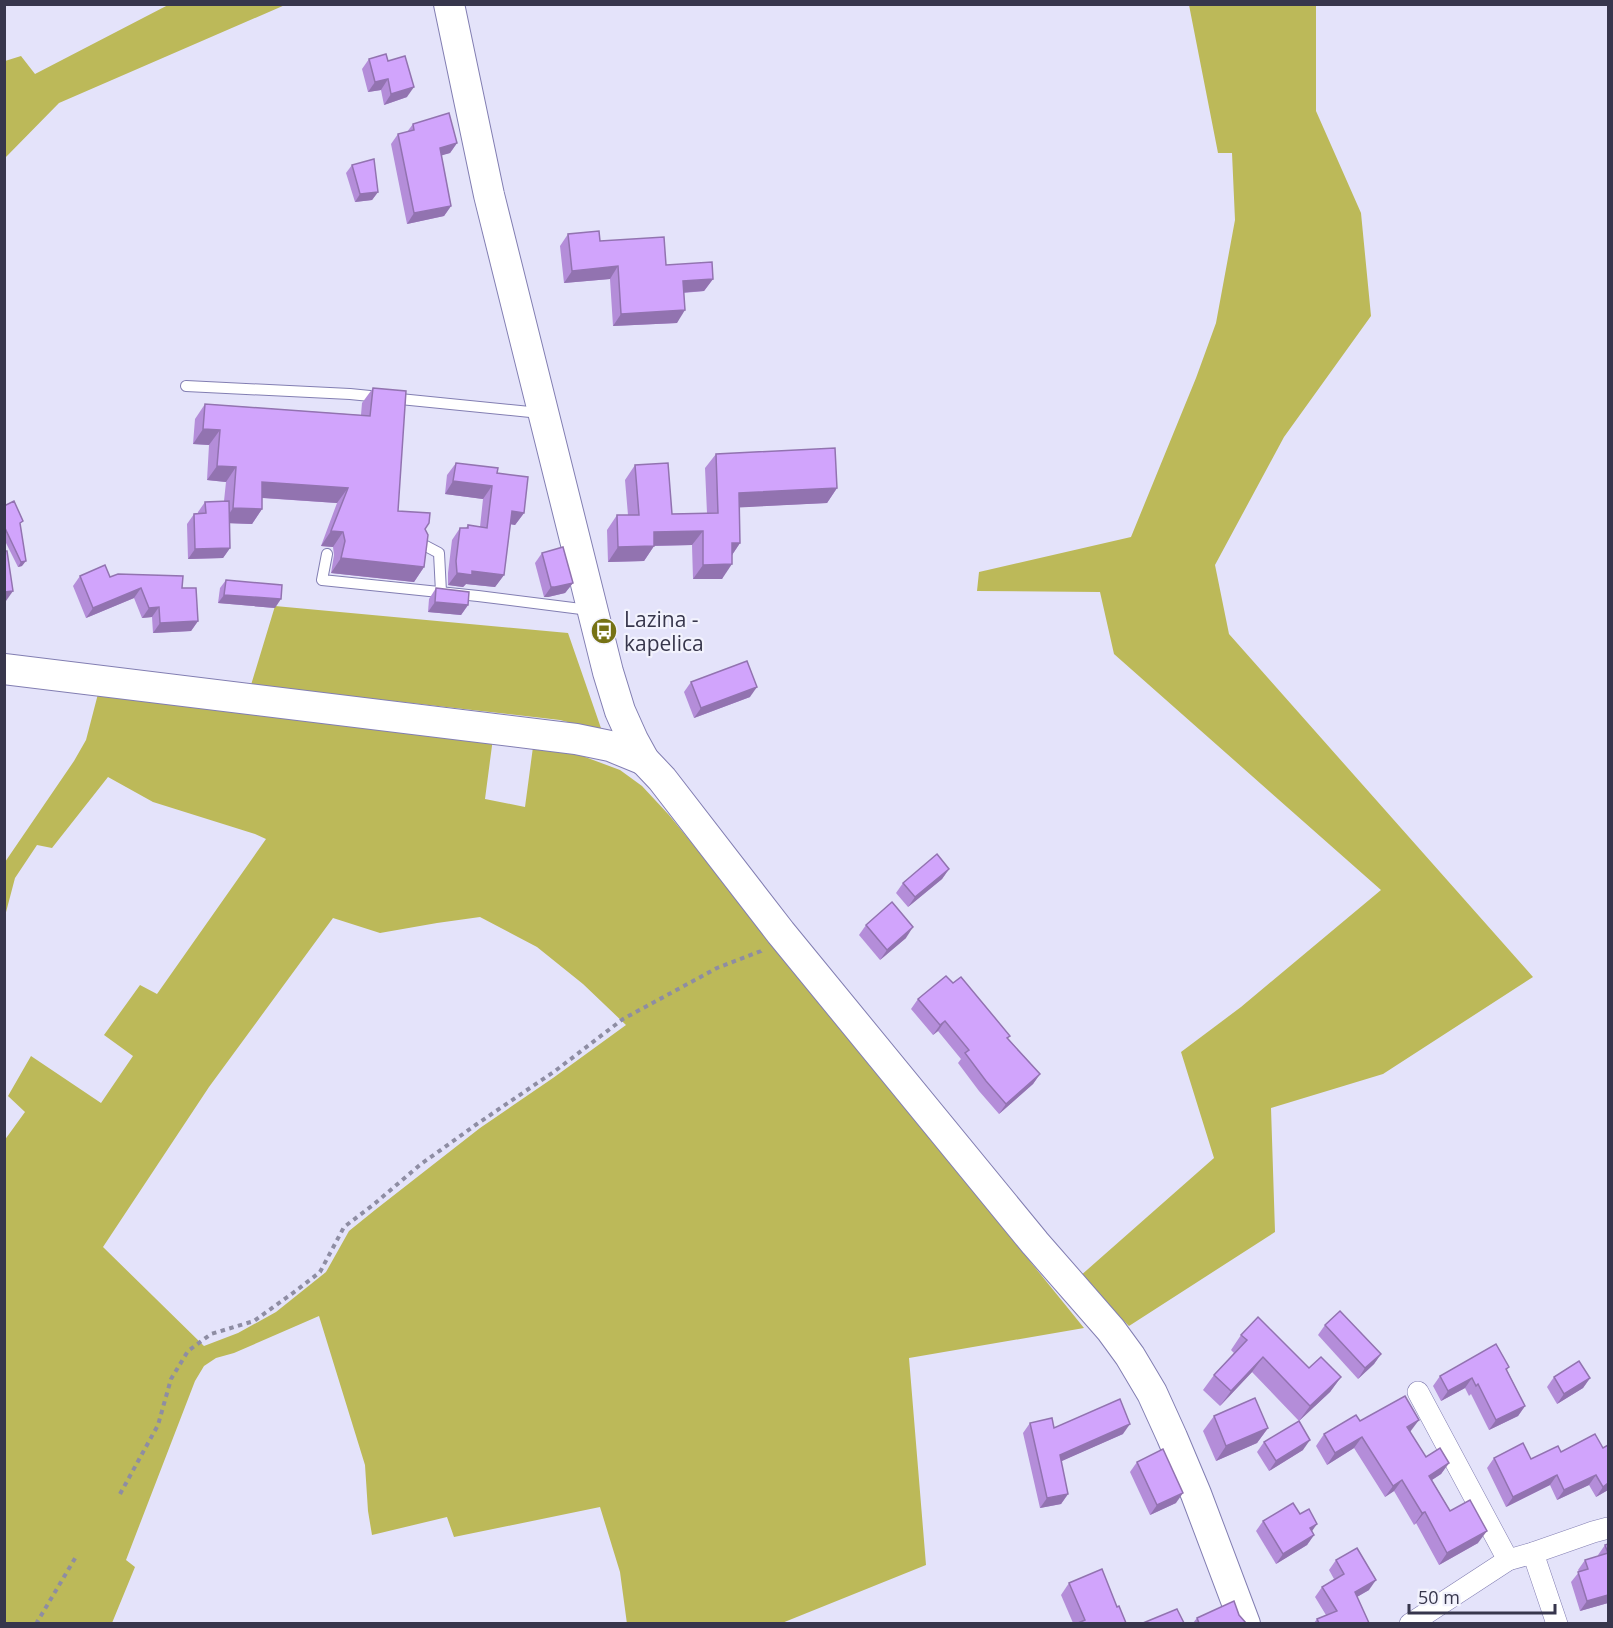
<svg xmlns="http://www.w3.org/2000/svg" width="1613" height="1628" viewBox="0 0 1613 1628" font-family="'Open Sans',sans-serif">
	<style>
		.green { fill: #bcb959; fill-rule: evenodd }
		.lines { fill: none; stroke-linecap: round; stroke-linejoin: round }
		.lane-casing { stroke: #827eb2; stroke-width: 12 }
		.street-casing { stroke: #827eb2; stroke-width: 22 }
		.secondary-casing { stroke: #827eb2; stroke-width: 32 }
		.path { stroke: #8e8da3; stroke-width: 4; stroke-dasharray: 4.5 4.5; stroke-linecap: butt }
		.lane { stroke: #fff; stroke-width: 10 }
		.street { stroke: #fff; stroke-width: 21 }
		.secondary { stroke: #fff; stroke-width: 30 }
		.wall { fill: #b48dd9 }
		.shaded-wall { fill: #9273b0 }
		.building { fill: #d1a4fc; stroke: #9273b0; stroke-width: 1.5 }
		.labels { text-anchor: middle; dominant-baseline: central; stroke-width: 4.5; stroke-linejoin: round; paint-order: stroke }
		.poi-label { font-size: 21px; fill: #37364c; stroke: #f2f2fd; text-anchor: start }
	</style>
	<rect width="100%" height="100%" fill="#e4e3fa"/>
	<!-- green -->
	<g class="green">
		<polygon points="170,4 285,5 59,103 5,158 5,61 21,56 35,74"/>
		<polygon points="1189,5 1316,5 1316,111 1361,213 1371,316 1284,437 1215,565 1229,634 1533,977 1383,1074 1271,1108 1275,1232 1129,1326 1079,1277 1214,1158 1181,1052 1241,1007 1381,890 1114,654 1100,592 977,591 979,572 1131,537 1196,378 1216,323 1235,220 1232,153 1218,153"/>
		<polygon points="275,606 568,633 602,731 560,720 251,685"/>
		<path d="M 99,690 L 493,738 L 485,799 L 525,807 L 533,747 L 569,751 L 620,770 L 642,786 L 669,815 L 1084,1328 L 909,1358 L 926,1565 L 782,1623 L 627,1624 L 620,1572 L 600,1507 L 454,1537 L 447,1517 L 372,1535 L 368,1511 L 365,1465 L 319,1316 L 234,1353 L 216,1358 L 204,1366 L 195,1381 L 126,1560 L 135,1567 L 112,1623 L 5,1623 L 4,1141 L 25,1112 L 8,1096 L 31,1056 L 101,1103 L 133,1056 L 104,1035 L 140,985 L 157,994 L 266,839 L 255,834 L 153,802 L 108,777 L 52,848 L 37,845 L 15,878 L 5,916 L 5,862 L 74,761 L 86,740 ZM 480,917 L 537,947 L 583,984 L 626,1025 L 553,1078 L 480,1128 L 375,1210 L 349,1231 L 326,1272 L 276,1312 L 238,1333 L 204,1346 L 103,1247 L 209,1087 L 333,918 L 380,933 L 437,923 Z"/>
	</g>
	<g class="lines">
		<defs>
			<g id="lane">
				<polyline points="186,386 350,394 540,413"/>
				<polyline points="422,544 439,553 441,592"/>
				<polyline points="327,554 322,580 478,596 589,610"/>
			</g>
			<g id="street">
				<polyline points="1418,1392 1508,1560"/>
				<polyline points="1533,1553 1557,1624"/>
				<polyline points="1410,1624 1508,1560 1533,1553 1593,1532 1608,1528"/>
			</g>
			<g id="secondary">
				<polyline points="449,4 489,195 608,672 620,711 633,740 644,760 662,779 781,933 1035,1243 1111,1330 1130,1356 1152,1393 1172,1437 1196,1494 1245,1624"/>
				<polyline points="4,669 576,739 610,746 644,760"/>
			</g>
		</defs>
		<!-- lane casing -->
		<use href="#lane" class="lane-casing"/>
		<!-- street casing -->
		<use href="#street" class="street-casing"/>
		<!-- secondary casing -->
		<use href="#secondary" class="secondary-casing"/>
		<!-- path -->
		<g class="path">
			<polyline points="120,1494 158,1425 171,1379 188,1351 211,1334 254,1321 297,1290 320,1272 344,1227 373,1205 421,1164 477,1124 555,1071 623,1019 717,968 761,951 764,948"/>
			<polyline points="36,1624 77,1555"/>
		</g>
		<!-- lane -->
		<use href="#lane" class="lane"/>
		<!-- street -->
		<use href="#street" class="street"/>
		<!-- secondary -->
		<use href="#secondary" class="secondary"/>
	</g>
	<!-- wall -->
	<g class="wall">
		<polygon points="369,59 388,61 407,97 384,105 381,90 368,92 362,69"/>
		<polygon points="413,124 457,143 450,153 441,155 451,206 444,216 407,224 391,144 398,134 407,132"/>
		<polygon points="352,165 378,192 372,200 355,202 346,173"/>
		<polygon points="568,234 600,241 666,265 713,279 704,291 684,293 677,323 613,326 610,279 564,283 560,246"/>
		<polygon points="373,388 398,511 425,529 424,567 414,582 331,573 334,555 333,547 321,546 337,503 262,498 262,509 252,524 229,523 230,548 223,558 188,559 187,524 194,514 198,513 198,512 205,502 224,501 226,482 207,480 209,445 193,444 195,419 205,404 361,415 362,403"/>
		<polygon points="716,454 837,488 827,503 739,507 740,543 732,555 722,579 693,579 692,545 654,546 644,561 608,562 607,530 617,515 628,515 625,480 635,465 672,514 707,513 705,468"/>
		<polygon points="456,463 497,473 524,513 515,525 510,524 504,575 495,587 466,584 463,587 448,585 448,573 452,540 460,528 466,528 468,525 480,527 483,499 445,494 447,475"/>
		<polygon points="4,506 20,525 22,566 18,567 4,539"/>
		<polygon points="542,553 573,583 565,593 548,597 544,597 535,563"/>
		<polygon points="80,576 110,577 182,588 198,621 191,631 153,633 152,617 142,618 134,598 86,618 73,586"/>
		<polygon points="226,580 275,608 218,603 220,588"/>
		<polygon points="436,588 468,605 461,615 428,612 429,599"/>
		<polygon points="691,682 750,697 694,718 684,692"/>
		<polygon points="949,869 942,879 908,907 896,893 903,883"/>
		<polygon points="866,925 906,938 880,960 859,935"/>
		<polygon points="953,983 1008,1038 1040,1074 1033,1084 999,1114 979,1091 958,1063 961,1059 938,1031 933,1035 911,1009 918,999"/>
		<polygon points="1325,1325 1381,1354 1374,1364 1358,1379 1318,1335"/>
		<polygon points="1241,1335 1309,1368 1341,1377 1330,1392 1299,1421 1252,1372 1220,1406 1203,1390 1214,1375 1234,1353 1231,1350"/>
		<polygon points="1509,1367 1507,1370 1525,1406 1518,1416 1489,1430 1471,1394 1469,1396 1465,1388 1441,1401 1433,1386 1440,1376"/>
		<polygon points="1554,1377 1590,1378 1583,1388 1557,1404 1547,1387"/>
		<polygon points="1214,1416 1268,1428 1257,1443 1216,1461 1203,1431"/>
		<polygon points="1360,1421 1410,1432 1426,1457 1449,1463 1441,1474 1432,1480 1450,1511 1478,1543 1439,1565 1416,1523 1414,1525 1394,1491 1385,1497 1354,1448 1327,1465 1316,1446 1324,1434"/>
		<polygon points="1030,1423 1054,1428 1123,1434 1061,1461 1068,1494 1061,1504 1040,1508 1023,1433"/>
		<polygon points="1595,1434 1608,1490 1596,1497 1589,1485 1557,1500 1550,1485 1506,1507 1487,1468 1494,1458 1531,1459 1561,1452"/>
		<polygon points="1264,1442 1303,1450 1269,1471 1257,1452"/>
		<polygon points="1137,1462 1176,1503 1150,1515 1130,1472"/>
		<polygon points="1300,1514 1314,1535 1307,1545 1276,1564 1256,1531 1263,1521"/>
		<polygon points="1608,1544 1608,1603 1580,1611 1571,1582 1579,1572 1578,1570 1585,1560 1599,1556 1598,1555 1605,1545"/>
		<polygon points="1336,1560 1369,1590 1357,1597 1369,1623 1314,1623 1317,1619 1326,1615 1315,1597 1322,1587 1334,1579 1329,1570"/>
		<polygon points="1069,1583 1117,1607 1126,1623 1073,1623 1061,1595"/>
		<polygon points="1239,1615 1246,1623 1193,1623 1197,1618"/>
	</g>
	<!-- shaded-wall -->
	<g class="shaded-wall">
		<polygon points="388,79 381,90 368,92 375,82"/>
		<polygon points="414,87 407,97 384,105 391,94"/>
		<polygon points="457,143 450,153 433,158 440,148"/>
		<polygon points="378,192 372,200 355,202 360,194"/>
		<polygon points="451,206 444,216 407,224 414,213"/>
		<polygon points="618,266 610,279 564,283 572,271"/>
		<polygon points="713,279 704,291 675,293 683,281"/>
		<polygon points="685,310 677,323 613,326 621,314"/>
		<polygon points="203,429 220,430 209,445 193,444"/>
		<polygon points="217,466 236,467 226,482 207,480"/>
		<polygon points="453,481 492,486 483,499 445,494"/>
		<polygon points="262,482 348,488 337,503 252,497"/>
		<polygon points="837,488 827,503 729,508 739,493"/>
		<polygon points="233,508 262,509 252,524 223,523"/>
		<polygon points="512,511 524,513 515,525 503,523"/>
		<polygon points="331,531 343,532 333,547 321,546"/>
		<polygon points="703,531 692,545 644,546 654,532"/>
		<polygon points="732,543 740,543 730,558"/>
		<polygon points="654,546 644,561 608,562 618,547"/>
		<polygon points="230,548 223,558 188,559 195,549"/>
		<polygon points="341,558 424,567 414,582 331,573"/>
		<polygon points="26,561 22,566 18,567 21,562"/>
		<polygon points="732,564 722,579 693,579 703,565"/>
		<polygon points="472,571 504,575 495,587 466,584 463,587 448,585 457,573"/>
		<polygon points="573,583 565,593 548,597 544,597 551,587"/>
		<polygon points="141,588 134,598 86,618 93,608"/>
		<polygon points="13,591 6,601 4,601 4,592"/>
		<polygon points="224,595 281,599 275,608 218,603"/>
		<polygon points="435,602 468,605 461,615 428,612"/>
		<polygon points="159,607 152,617 142,618 149,608"/>
		<polygon points="198,621 191,631 153,633 160,623"/>
		<polygon points="757,687 750,697 694,718 701,708"/>
		<polygon points="949,869 942,879 908,907 915,897"/>
		<polygon points="913,927 906,938 880,960 887,950"/>
		<polygon points="945,1021 938,1031 933,1035 940,1025"/>
		<polygon points="1040,1074 1033,1084 999,1114 1006,1104"/>
		<polygon points="1381,1354 1374,1364 1358,1379 1365,1368"/>
		<polygon points="1263,1357 1252,1372 1220,1406 1231,1391"/>
		<polygon points="1341,1377 1330,1392 1299,1421 1310,1406"/>
		<polygon points="1472,1378 1465,1388 1441,1401 1448,1391"/>
		<polygon points="1590,1378 1583,1388 1557,1404 1564,1394"/>
		<polygon points="1525,1406 1518,1416 1489,1430 1496,1420"/>
		<polygon points="1419,1420 1410,1432 1407,1427"/>
		<polygon points="1130,1424 1123,1434 1053,1465 1060,1455"/>
		<polygon points="1268,1428 1257,1443 1216,1461 1226,1446"/>
		<polygon points="1362,1437 1354,1448 1327,1465 1335,1453"/>
		<polygon points="1310,1440 1303,1450 1269,1471 1276,1461"/>
		<polygon points="1449,1463 1441,1474 1421,1487 1429,1476"/>
		<polygon points="1557,1475 1550,1485 1506,1507 1513,1497"/>
		<polygon points="1596,1475 1589,1485 1557,1500 1564,1490"/>
		<polygon points="1402,1480 1394,1491 1385,1497 1393,1486"/>
		<polygon points="1608,1483 1608,1490 1596,1497 1603,1487"/>
		<polygon points="1183,1493 1176,1503 1150,1515 1157,1505"/>
		<polygon points="1068,1494 1061,1504 1040,1508 1047,1498"/>
		<polygon points="1425,1512 1416,1523 1414,1525 1422,1513"/>
		<polygon points="1317,1524 1310,1534 1310,1528"/>
		<polygon points="1487,1531 1478,1543 1439,1565 1447,1553"/>
		<polygon points="1314,1535 1307,1545 1276,1564 1283,1554"/>
		<polygon points="1376,1580 1369,1590 1348,1602 1355,1592"/>
		<polygon points="1608,1595 1608,1603 1580,1611 1587,1601"/>
	</g>
	<!-- building -->
	<g class="building">
		<polygon points="386,54 388,61 405,56 414,87 391,94 388,79 375,82 369,59"/>
		<polygon points="449,113 457,143 440,148 451,206 414,213 398,134 414,130 413,124"/>
		<polygon points="374,159 378,192 360,194 352,165"/>
		<polygon points="599,231 600,241 664,237 666,265 712,262 713,279 683,281 685,310 621,314 618,266 572,271 568,234"/>
		<polygon points="373,388 406,391 398,511 430,513 429,523 425,529 428,535 424,567 341,558 345,541 343,532 331,531 348,488 262,482 262,509 233,508 236,467 217,466 220,430 203,429 205,404 370,416"/>
		<polygon points="835,448 837,488 739,493 740,543 732,543 732,564 703,565 703,531 654,532 654,546 618,547 617,515 639,515 635,465 668,463 672,514 718,513 716,454"/>
		<polygon points="456,463 498,468 497,473 528,477 524,513 512,511 504,575 472,571 472,575 457,573 456,561 460,528 468,528 468,525 487,528 492,486 453,481"/>
		<polygon points="14,501 23,521 20,523 26,561 21,562 4,526 4,506"/>
		<polygon points="229,501 230,548 195,549 194,514 206,513 205,502"/>
		<polygon points="563,547 573,583 555,587 551,587 542,553"/>
		<polygon points="4,551 7,551 13,591 4,592"/>
		<polygon points="105,565 110,577 118,574 183,576 182,588 196,588 198,621 160,623 159,607 149,608 141,588 93,608 80,576"/>
		<polygon points="226,580 282,585 281,599 224,595"/>
		<polygon points="436,588 469,592 468,605 435,602"/>
		<polygon points="747,661 757,687 701,708 691,682"/>
		<polygon points="937,854 949,869 915,897 903,883"/>
		<polygon points="892,902 913,927 887,950 866,925"/>
		<polygon points="946,976 953,983 961,977 1010,1036 1007,1038 1040,1074 1006,1104 986,1081 965,1053 969,1050 945,1021 940,1025 918,999"/>
		<polygon points="1340,1311 1381,1354 1365,1368 1325,1325"/>
		<polygon points="1258,1317 1309,1368 1321,1357 1341,1377 1310,1406 1263,1357 1231,1391 1214,1375 1247,1340 1241,1335"/>
		<polygon points="1496,1344 1509,1367 1506,1369 1525,1406 1496,1420 1478,1384 1476,1386 1472,1378 1448,1391 1440,1376"/>
		<polygon points="1579,1361 1590,1378 1564,1394 1554,1377"/>
		<polygon points="1405,1396 1419,1420 1407,1427 1426,1457 1440,1448 1449,1463 1429,1476 1450,1511 1470,1500 1487,1531 1447,1553 1425,1512 1422,1513 1402,1480 1393,1486 1362,1437 1335,1453 1324,1434 1356,1415 1360,1421"/>
		<polygon points="1255,1398 1268,1428 1226,1446 1214,1416"/>
		<polygon points="1120,1399 1130,1424 1060,1455 1068,1494 1047,1498 1030,1423 1052,1418 1054,1428"/>
		<polygon points="1299,1421 1310,1440 1276,1461 1264,1442"/>
		<polygon points="1595,1434 1603,1448 1608,1445 1608,1483 1603,1487 1596,1475 1564,1490 1557,1475 1513,1497 1494,1458 1523,1443 1531,1459 1558,1446 1561,1452"/>
		<polygon points="1163,1449 1183,1493 1157,1505 1137,1462"/>
		<polygon points="1293,1503 1300,1514 1309,1509 1317,1524 1310,1528 1314,1535 1283,1554 1263,1521"/>
		<polygon points="1608,1544 1608,1595 1587,1601 1578,1572 1588,1569 1585,1560 1608,1553 1605,1545"/>
		<polygon points="1357,1548 1376,1580 1355,1592 1369,1623 1319,1623 1317,1619 1337,1611 1322,1587 1344,1574 1336,1560"/>
		<polygon points="1102,1569 1117,1607 1119,1606 1126,1623 1078,1623 1085,1620 1069,1583"/>
		<polygon points="1234,1601 1239,1615 1246,1623 1199,1623 1197,1618"/>
		<polygon points="1177,1609 1184,1623 1143,1623"/>
	</g>
	<!-- icons -->
	<defs>
		<symbol id="bus-disc" viewBox="-11 -11 22 22"><circle r="9.5" fill="#767215" stroke="#f2f2fd"/><path d="M-5-6H5V4H4V6H2V4H-2V6H-4V4H-5ZM-3.5-4V0h7V-4ZM-3.5 1.2v1.5H-2V1.2ZM2 1.2v1.5H3.5V1.2Z" fill="#fff"/></symbol>
	</defs>
	<g fill-rule="evenodd">
		<use href="#bus-disc" x="589" y="616" width="30" height="30"/>
	</g>
	<g class="labels">
		<!-- poi labels -->
		<g class="poi-label">
			<text x="624" y="619">Lazina -<tspan x="624" dy="24">kapelica</tspan></text>
		</g>
	</g>
	<!-- border -->
	<rect width="1613" height="1628" fill="none" stroke="#37364c" stroke-width="12"/>
	<!-- scale -->
	<path d="M1409 1604v9h146v-9" fill="none" stroke="#37364c" stroke-width="3"/>
	<text x="1418" y="1604" font-size="18" fill="#37364c" stroke="#f2f2fd" stroke-width="4.5" paint-order="stroke">50 m</text>
</svg>
